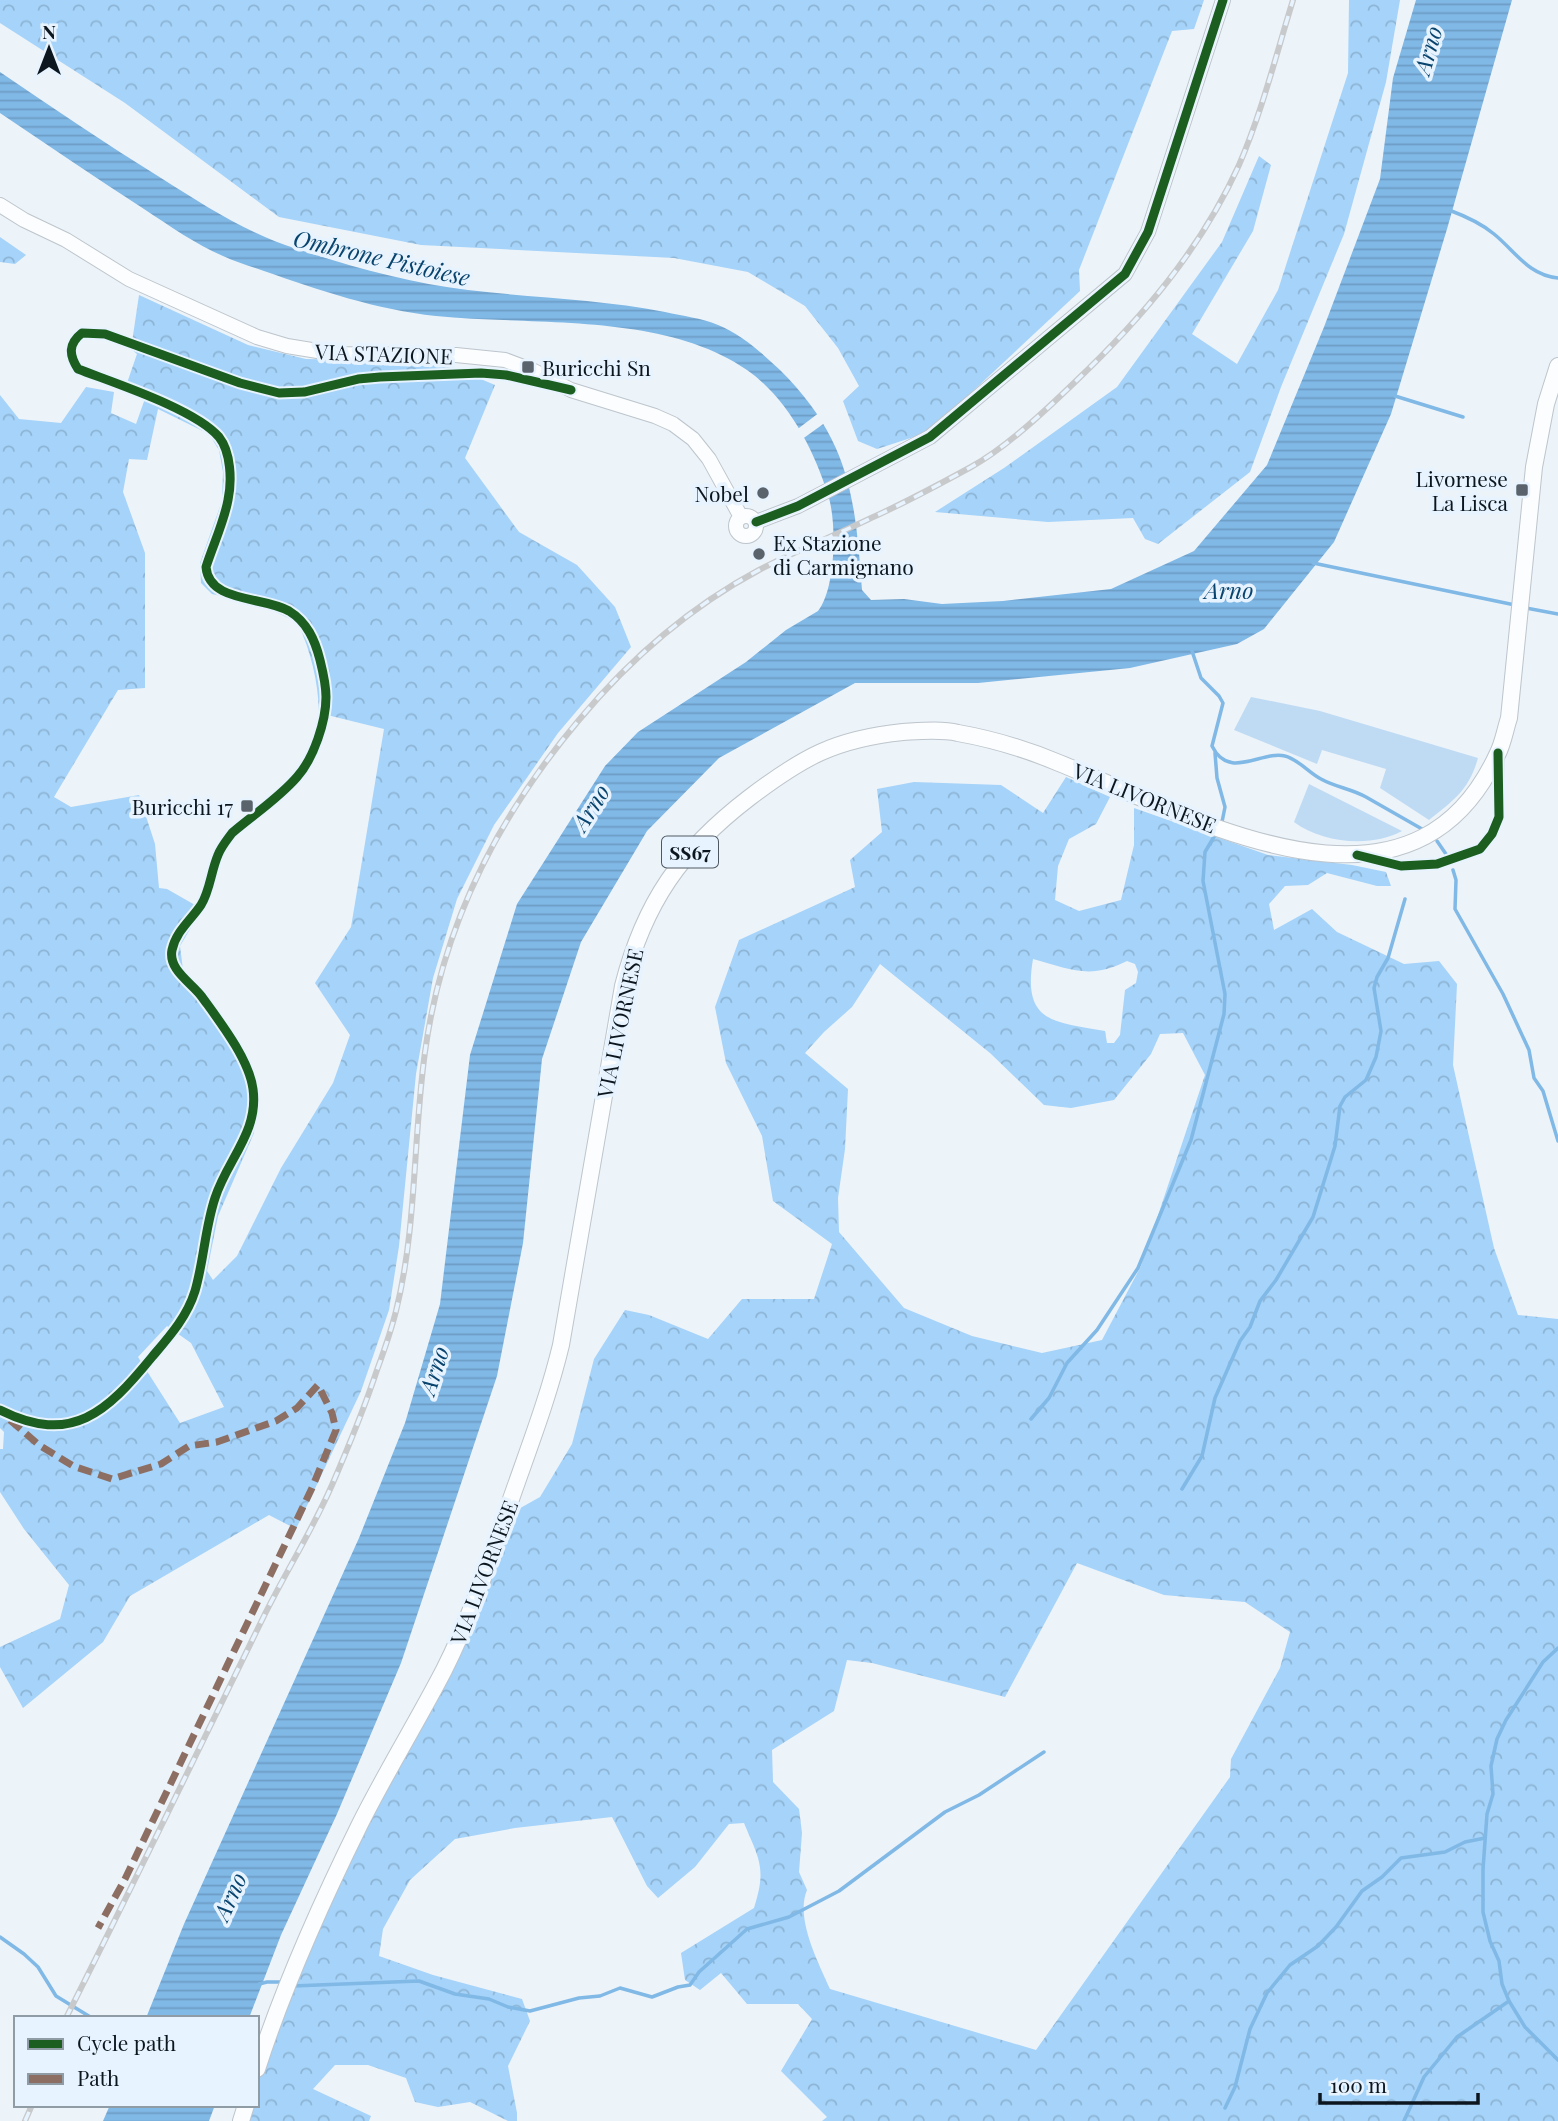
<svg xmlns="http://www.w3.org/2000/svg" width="1558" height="2121" viewBox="0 0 1558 2121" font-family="'Playfair Display',serif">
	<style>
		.green { fill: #bfdbf4 }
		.forest { fill: url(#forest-crowns); fill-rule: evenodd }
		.water { fill: url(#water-rules) }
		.pier { fill: #ecf3f9 }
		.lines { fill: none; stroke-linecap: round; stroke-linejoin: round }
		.stream { stroke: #80b8e6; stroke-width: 3.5 }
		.street-casing { stroke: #bdc5cd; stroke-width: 11 }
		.secondary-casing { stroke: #bdc5cd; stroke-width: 16 }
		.primary-casing { stroke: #bdc5cd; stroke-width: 18 }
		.street { stroke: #fcfdfe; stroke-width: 10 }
		.secondary { stroke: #fcfdfe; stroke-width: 14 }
		.primary { stroke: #fcfdfe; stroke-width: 16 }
		.rail-casing { stroke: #c7c9cb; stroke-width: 6 }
		.rail { stroke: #e7f3fe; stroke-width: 3.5; stroke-dasharray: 10; stroke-linecap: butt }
		.quiet { stroke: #8d6e63; stroke-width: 7; stroke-dasharray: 14 7; stroke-linecap: butt }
		.cycleway-casing { stroke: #e7f3fe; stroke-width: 13 }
		.cycleway { stroke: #1b5e20; stroke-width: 9 }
		.poi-dot { fill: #5a636b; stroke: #e7f3fe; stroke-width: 2.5 }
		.labels { text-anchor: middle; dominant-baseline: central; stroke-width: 7; stroke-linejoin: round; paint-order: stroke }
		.shield { fill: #e7f3fe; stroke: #4e5862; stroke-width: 2 }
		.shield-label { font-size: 19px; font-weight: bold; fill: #0c161f }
		.street-label { font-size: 21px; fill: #0c161f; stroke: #e7f3fe }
		.poi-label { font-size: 21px; fill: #0c161f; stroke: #e7f3fe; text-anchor: end }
		.water-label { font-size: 23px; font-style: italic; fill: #08446e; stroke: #e7f3fe }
	</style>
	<defs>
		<pattern id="forest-crowns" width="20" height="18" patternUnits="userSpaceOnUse" patternTransform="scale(1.75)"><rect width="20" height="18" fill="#a5d3f9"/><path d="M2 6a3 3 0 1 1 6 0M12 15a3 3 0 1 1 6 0" fill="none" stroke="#8db4d5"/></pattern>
		<pattern id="water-rules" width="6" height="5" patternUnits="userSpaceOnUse" patternTransform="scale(1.75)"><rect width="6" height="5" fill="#80b8e6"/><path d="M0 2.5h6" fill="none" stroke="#6d9dc5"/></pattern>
	</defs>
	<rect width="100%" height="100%" fill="#ecf3f9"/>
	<!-- green -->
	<g class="green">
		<path d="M 1251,697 L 1320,711 L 1478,758 C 1469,790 1454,800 1429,820 L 1380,788 L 1386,769 L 1322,750 L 1317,764 L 1234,730 Z"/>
		<path d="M 1309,784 L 1402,831 C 1371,848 1322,843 1294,822 Z"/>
	</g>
	<!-- forest -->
	<g class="forest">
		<polygon points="0,0 1204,0 1194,29 1172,31 1079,270 1080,291 929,432 877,449 858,441 843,401 859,386 838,348 805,306 748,272 674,258 421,245 279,217 125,103 0,23"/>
		<polygon points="1349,0 1400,0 1386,82 1344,234 1281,387 1250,472 1158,544 1145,539 1133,518 1048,522 935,512 1004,468 1117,387 1222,242 1259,156 1271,165 1253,231 1192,334 1237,364 1278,290 1348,73"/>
		<polygon points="0,237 26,255 15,264 0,262"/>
		<path d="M 139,295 L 248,345 L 306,359 L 440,362 L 495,385 L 465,458 L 519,532 L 577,565 L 615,607 L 631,647 L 558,733 L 494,825 L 457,899 L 433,978 L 416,1074 L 399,1246 L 389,1310 L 361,1391 L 296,1529 L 269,1515 L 130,1596 L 103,1642 L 23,1708 L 0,1667 L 0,1647 L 60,1619 L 69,1585 L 24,1529 L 0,1492 L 0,1449 L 3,1449 L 4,1432 L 0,1428 L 0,395 L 19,419 L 61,423 L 86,387 L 114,392 L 111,413 L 136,424 L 148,390 L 127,383 L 137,354 L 131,349 ZM 158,409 L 209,434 L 219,450 L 223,472 L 222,501 L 200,563 L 201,583 L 212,594 L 264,606 L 298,623 C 311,653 318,680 319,713 L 384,729 L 351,927 L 315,983 L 350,1035 L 333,1083 L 281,1168 L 237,1256 L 213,1280 L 207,1271 L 218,1216 L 254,1133 L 258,1088 L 244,1051 L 183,970 L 180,946 L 202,909 L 167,889 L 159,888 L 155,844 L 139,795 L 71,807 L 54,797 L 118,690 L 145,688 L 145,553 L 123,492 L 129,459 L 147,460 ZM 167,1326 L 191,1343 L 224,1407 L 180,1423 L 138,1357 Z"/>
		<path d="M 1066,777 L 1110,797 L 1096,824 L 1069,839 L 1058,866 L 1055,900 L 1079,911 L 1121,900 L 1134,845 L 1134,808 L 1268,855 L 1352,865 L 1386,872 L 1391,886 L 1377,886 L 1327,873 L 1308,885 L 1285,886 L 1269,904 L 1274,930 L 1312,909 L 1337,932 L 1404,964 L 1439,961 L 1457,984 L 1453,1065 L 1494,1248 L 1518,1315 L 1558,1319 L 1558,2121 L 822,2121 L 827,2117 L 781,2071 L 812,2019 L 798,2004 L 747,2004 L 721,1973 L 700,1990 L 685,1980 L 681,1953 L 754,1908 C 767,1868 759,1859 744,1823 L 729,1824 L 695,1867 L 658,1898 L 647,1886 L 612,1817 L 515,1828 L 455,1839 L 410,1880 L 383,1929 L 379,1956 L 433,1975 L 522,1999 L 530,2021 L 508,2066 L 517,2113 L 517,2121 L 508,2121 L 470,2102 L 438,2107 L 415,2102 L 406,2078 L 368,2065 L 335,2065 L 313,2089 L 371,2116 L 369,2121 L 244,2121 L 250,2105 L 257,2105 L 257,2084 L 306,1955 L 515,1511 L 540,1497 L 572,1444 L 594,1359 L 625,1310 L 649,1315 L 708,1339 L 742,1299 L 814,1299 L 832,1244 L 773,1201 L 762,1136 L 726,1063 L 715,1007 L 739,940 L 855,887 L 850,860 L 882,832 L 877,789 L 914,782 L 1001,785 L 1043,813 ZM 1033,959 C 1070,969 1090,980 1127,961 L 1135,964 L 1138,972 L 1136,983 L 1125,990 L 1120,1035 L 1114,1043 L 1107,1043 L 1105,1031 C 1054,1022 1022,1023 1033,959 ZM 880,964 L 990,1053 L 1044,1105 L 1071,1108 L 1114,1100 L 1151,1054 L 1160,1034 L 1183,1033 L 1205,1075 L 1141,1266 L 1102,1340 L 1042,1353 L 972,1336 L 904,1308 L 839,1232 L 838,1198 L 845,1149 L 848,1089 L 805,1053 L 824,1032 L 852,1007 ZM 1077,1563 L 1164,1595 L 1245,1602 L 1290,1632 L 1280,1668 L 1231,1759 L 1230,1777 L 1036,2050 L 830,1989 C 818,1962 795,1918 807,1890 L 799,1872 L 802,1833 L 799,1809 L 773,1782 L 772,1750 L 834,1711 L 847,1660 L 872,1663 L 1005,1697 Z"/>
	</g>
	<!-- water -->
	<g class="water">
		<path d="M 1416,0 L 1512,0 L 1447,229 L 1391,414 L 1334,542 L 1264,629 L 1237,644 L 1130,668 L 978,683 L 855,683 L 719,758 L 647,831 L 581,942 L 542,1059 L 523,1243 L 497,1376 L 401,1663 L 337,1814 L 281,1935 L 249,2018 L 146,2018 L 184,1924 L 359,1538 L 405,1423 L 440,1304 L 470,1055 L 517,904 L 605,766 L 638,732 L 746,662 L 786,630 L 818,611 C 836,589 837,521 828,495 C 814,449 787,398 747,370 C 663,312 533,326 436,316 C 377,310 319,290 264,271 C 250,266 236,262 223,256 C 195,244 170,226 144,209 C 96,178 48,145 0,113 L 0,72 C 53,108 106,144 161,178 C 205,206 247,233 297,249 C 352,267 410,283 468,290 C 534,298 600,299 665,312 C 683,316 701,318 718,325 C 742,335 762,353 780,370 C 850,440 855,497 862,590 L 871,600 L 904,599 L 942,604 L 1003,601 L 1111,589 L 1194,551 L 1267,465 L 1324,327 L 1380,179 L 1393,78 Z"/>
		<polygon points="110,2105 215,2105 209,2121 103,2121"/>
	</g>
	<!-- pier -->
	<polygon class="pier" points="820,412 826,422 801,440 795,431"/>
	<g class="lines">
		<!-- stream -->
		<g class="stream">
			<path d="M 1449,210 C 1465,216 1481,223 1494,234 C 1515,251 1528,275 1558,278"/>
			<polyline points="1395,396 1463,417"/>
			<polyline points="1313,563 1515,605"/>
			<polyline points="1526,608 1558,614"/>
			<path d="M 1192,651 L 1201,678 L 1219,696 L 1223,703 L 1212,746 C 1229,781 1262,750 1285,756 C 1298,759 1309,773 1321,779 C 1335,787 1352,789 1366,797 C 1385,808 1403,818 1422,829"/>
			<polyline points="1215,753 1217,778 1225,807 1222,822"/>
			<polyline points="1437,841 1448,857"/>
			<polyline points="1453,870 1456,880 1455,909 1503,994 1529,1050 1534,1078 1543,1091 1558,1141"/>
			<polyline points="1031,1419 1049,1398 1067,1363 1097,1330 1138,1268 1191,1140 1224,1014 1225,994 1203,881 1205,852 1215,835"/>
			<polyline points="1182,1489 1202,1456 1215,1398 1240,1341 1250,1327 1260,1301 1276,1280 1313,1217 1335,1146 1340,1106 1345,1097 1366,1080 1376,1057 1381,1031 1374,988 1377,977 1388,958 1405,899"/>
			<polyline points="1558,1648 1543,1662 1506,1720 1497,1739 1491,1766 1493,1794 1487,1814 1483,1869 1483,1912 1490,1941 1499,1961 1502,1984 1509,2001 1525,2027 1558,2060"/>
			<polyline points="0,1937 24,1954 38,1967 56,1996 92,2018"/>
			<polyline points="259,1984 267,1982 283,1982"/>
			<polyline points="293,1986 419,1981 455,1994 489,1999 508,2007 530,2011 579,1998 600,1996 620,1988 652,1997 678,1987 690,1985 699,1972 747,1929 789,1917 839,1891 945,1812 979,1795 1044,1752"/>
			<polyline points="1225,2108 1235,2087 1250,2029 1267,1993 1290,1965 1318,1946 1336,1927 1362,1891 1382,1877 1401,1858 1445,1852 1465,1842 1485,1838"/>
			<polyline points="1404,2121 1424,2077 1457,2037 1509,2001"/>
		</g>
		<defs>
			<g id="street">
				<polyline points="1361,856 1401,866 1437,864 1480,849 1492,834 1499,817 1499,755"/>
				<path d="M 0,1410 C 72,1446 107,1412 152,1357 C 169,1337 187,1317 195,1291 C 204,1260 205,1228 215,1198 C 227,1160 259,1132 253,1089 C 249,1059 220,1022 202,997 C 192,983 168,970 172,950 C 176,931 191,920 201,905 C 210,891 211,871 218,855 C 221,847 227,840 232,833 C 253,815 279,798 297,777 C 314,758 326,721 326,697 C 326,684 323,672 320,660 C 315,640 307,622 289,611 C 263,596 209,603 206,567 C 213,545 224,522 228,500 C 232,481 231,452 219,437 C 195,409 114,383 78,369 C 69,355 68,344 82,333 L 105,334 L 240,383 L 279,393 L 304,392 L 358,379 L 380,377 L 481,373 L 506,375 L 554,386"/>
			</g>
			<g id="secondary">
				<polyline points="0,205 24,220 66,240 129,279 257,337 287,346 336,354 456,355 505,360 534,371 571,390 655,416 673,424 693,439 709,459 741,517"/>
				<circle cx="746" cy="526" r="10"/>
				<polyline points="756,522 798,506 930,437 1125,274 1148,232 1223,0"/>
			</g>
			<g id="primary">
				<path d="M 257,2069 C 284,1985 321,1903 360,1824 C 386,1772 417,1722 444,1670 C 471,1616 490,1559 510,1502 C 528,1450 548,1399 561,1345 L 623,986 C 644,903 681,850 749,798 C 803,757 835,739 903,732 C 921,731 941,729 958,733 C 992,739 1028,750 1059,763 C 1192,816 1410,943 1497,755 C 1503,744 1505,730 1509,718 L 1534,467 L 1546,404 L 1558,366"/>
				<polyline points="241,2121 246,2105"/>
			</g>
		</defs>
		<!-- street casing -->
		<use href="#street" class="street-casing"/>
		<!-- secondary casing -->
		<use href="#secondary" class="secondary-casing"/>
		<!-- primary casing -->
		<use href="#primary" class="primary-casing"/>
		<!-- street -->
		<use href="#street" class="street"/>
		<!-- secondary -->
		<use href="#secondary" class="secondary"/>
		<!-- primary -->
		<use href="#primary" class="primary"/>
		<defs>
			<g id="rail">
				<path d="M 66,2018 C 133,1885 198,1751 263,1618 C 285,1573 312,1531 332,1485 C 348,1448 364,1409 377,1370 C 384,1351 391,1331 396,1311 C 417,1227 413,1138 425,1052 C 442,927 498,816 579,720 C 629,660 690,607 759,570 C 795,551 834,536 871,518 C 905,503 938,485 971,467 C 1007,447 1046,410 1076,381 C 1142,318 1201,249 1239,165 C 1262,112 1276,55 1293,0"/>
				<polyline points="25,2121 32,2105"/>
			</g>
		</defs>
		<!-- rail casing -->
		<use href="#rail" class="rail-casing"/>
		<!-- rail -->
		<use href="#rail" class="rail"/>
		<!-- quiet -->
		<polyline class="quiet" points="10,1420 39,1445 73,1466 112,1479 161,1464 189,1446 217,1442 276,1421 297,1408 318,1385 332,1413 336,1430 312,1488 125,1879 98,1928"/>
		<defs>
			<g id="cycleway">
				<polyline points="756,522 798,506 930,437 1125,274 1148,232 1223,0"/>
				<polyline points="1357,855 1401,866 1437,864 1480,849 1492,834 1499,817 1498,753"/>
				<path d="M 0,1410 C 72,1446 107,1412 152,1357 C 169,1337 187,1317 195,1291 C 204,1260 205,1228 215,1198 C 227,1160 259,1132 253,1089 C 249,1059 220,1022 202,997 C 192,983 168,970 172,950 C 176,931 191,920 201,905 C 210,891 211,871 218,855 C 221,847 227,840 232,833 C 253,815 279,798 297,777 C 314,758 326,721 326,697 C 326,684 323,672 320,660 C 315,640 307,622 289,611 C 263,596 209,603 206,567 C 213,545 224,522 228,500 C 232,481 231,452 219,437 C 195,409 114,383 78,369 C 69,355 68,344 82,333 L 105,334 L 240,383 L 279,393 L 304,392 L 358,379 L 380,377 L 481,373 L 506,375 L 571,390"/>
			</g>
		</defs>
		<!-- cycleway casing -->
		<use href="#cycleway" class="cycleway-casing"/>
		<!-- cycleway -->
		<use href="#cycleway" class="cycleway"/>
	</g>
	<!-- markers -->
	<g class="poi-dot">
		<rect x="521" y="360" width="14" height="14" rx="3.5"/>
		<rect x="1515" y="483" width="14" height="14" rx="3.5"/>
		<circle cx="763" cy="493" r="7"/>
		<circle cx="759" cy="554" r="7"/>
		<rect x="240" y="799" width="14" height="14" rx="3.5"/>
	</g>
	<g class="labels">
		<!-- shield labels -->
		<rect class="shield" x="662" y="836.5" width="56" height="31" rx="5"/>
		<g class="shield-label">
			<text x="690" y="852">SS67</text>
		</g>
		<!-- street labels -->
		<g class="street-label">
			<text transform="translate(384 353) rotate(2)">VIA STAZIONE</text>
			<text transform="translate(1145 797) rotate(22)">VIA LIVORNESE</text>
			<text transform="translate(619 1023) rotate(-78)">VIA LIVORNESE</text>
			<text transform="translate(483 1572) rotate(-69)">VIA LIVORNESE</text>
		</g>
		<!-- poi labels -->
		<g class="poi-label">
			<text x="542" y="367" text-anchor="start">Buricchi Sn</text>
			<text x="1508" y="478">Livornese<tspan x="1508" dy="24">La Lisca</tspan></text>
			<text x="749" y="493">Nobel</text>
			<text x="773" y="542" text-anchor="start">Ex Stazione<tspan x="773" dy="24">di Carmignano</tspan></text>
			<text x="233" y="806">Buricchi 17</text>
		</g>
		<!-- water labels -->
		<g class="water-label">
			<text transform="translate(1427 50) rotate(-74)">Arno</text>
			<text transform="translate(382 257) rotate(13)">Ombrone Pistoiese</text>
			<text x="1229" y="589">Arno</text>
			<text transform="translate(590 807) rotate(-58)">Arno</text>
			<text transform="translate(433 1370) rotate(-72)">Arno</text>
			<text transform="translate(229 1896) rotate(-66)">Arno</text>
		</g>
	</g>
	<!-- legend -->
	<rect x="14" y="2016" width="245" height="91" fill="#e7f3fe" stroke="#8f9ba5" stroke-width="2"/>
	<rect x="28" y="2039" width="35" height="10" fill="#1b5e20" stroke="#8f9ba5" stroke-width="2"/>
	<text x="77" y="2051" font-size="21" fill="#0c161f">Cycle path</text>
	<rect x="28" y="2074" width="35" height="10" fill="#8d6e63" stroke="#8f9ba5" stroke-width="2"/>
	<text x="77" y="2086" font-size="21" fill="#0c161f">Path</text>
	<!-- north arrow -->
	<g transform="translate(49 49)" stroke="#e7f3fe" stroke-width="5" paint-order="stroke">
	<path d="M0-5L12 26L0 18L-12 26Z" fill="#0c161f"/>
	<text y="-10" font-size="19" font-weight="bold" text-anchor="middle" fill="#0c161f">N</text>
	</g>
	<!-- scale -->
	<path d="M1320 2093v10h158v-10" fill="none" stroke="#0c161f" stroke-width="3.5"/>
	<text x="1330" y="2093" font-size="21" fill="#0c161f" stroke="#e7f3fe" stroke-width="5" paint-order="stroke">100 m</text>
</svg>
